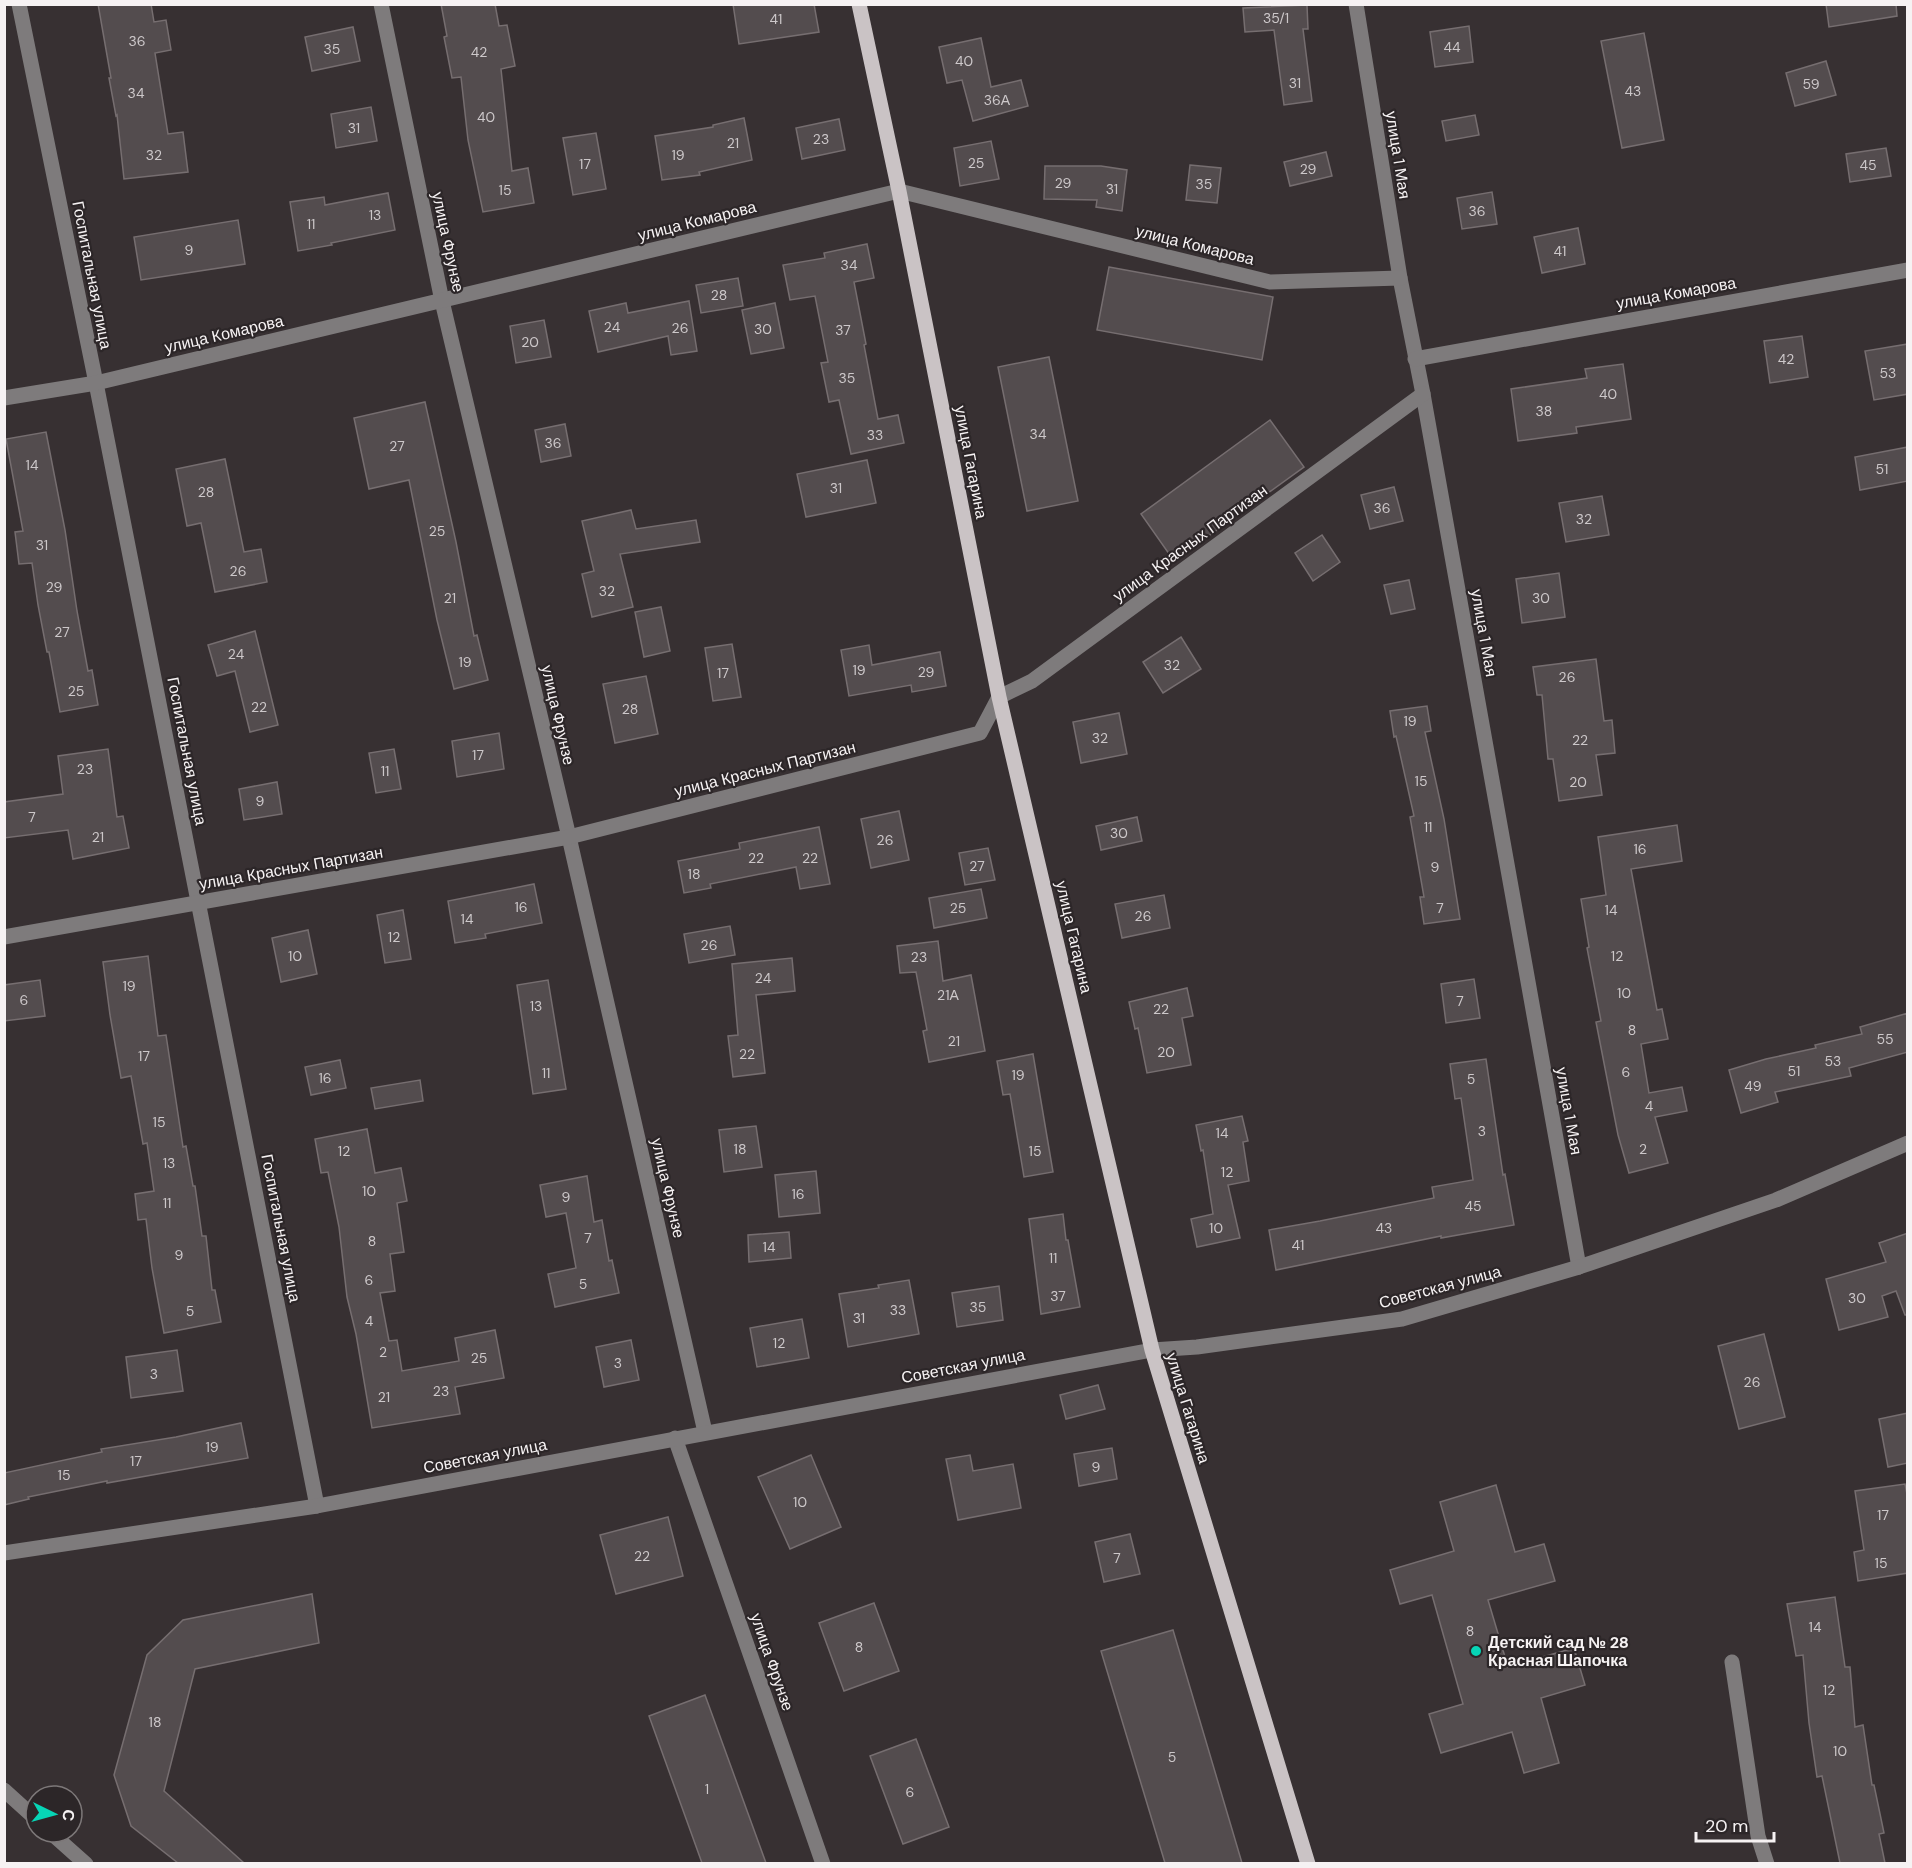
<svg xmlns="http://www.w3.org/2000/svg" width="1912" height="1868" viewBox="0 0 1912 1868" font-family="'DM Sans',sans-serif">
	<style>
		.building { fill: #534c4e; stroke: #766e70; stroke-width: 1.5 }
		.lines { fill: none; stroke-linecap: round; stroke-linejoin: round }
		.minor { stroke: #7e7b7c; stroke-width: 15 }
		.major { stroke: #cac3c5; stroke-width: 15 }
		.poi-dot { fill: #07d5b6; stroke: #2c2628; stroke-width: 2 }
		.labels { text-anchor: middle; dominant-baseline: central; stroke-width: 4.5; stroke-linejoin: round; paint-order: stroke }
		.number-label { font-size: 14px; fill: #cdc8ca }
		.street-label { font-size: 16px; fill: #f6f2f3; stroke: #2c2628 }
		.poi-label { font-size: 16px; font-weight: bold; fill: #f6f2f3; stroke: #2c2628; text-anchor: start }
	</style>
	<rect width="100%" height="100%" fill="#373032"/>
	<!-- building -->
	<g class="building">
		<polygon points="98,4 151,4 154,22 166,20 171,50 155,53 168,134 183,132 188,172 124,179 117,115 116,116 109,78 111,78"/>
		<polygon points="441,4 495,4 499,26 507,25 515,66 501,69 512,171 528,168 534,203 483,212 468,140 461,77 452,78 444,37 447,36"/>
		<polygon points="733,4 814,4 819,32 739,44"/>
		<polygon points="1826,4 1896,4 1897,16 1829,27"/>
		<polygon points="1307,5 1308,29 1303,29 1312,101 1284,105 1274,30 1245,32 1243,8"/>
		<polygon points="1469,26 1473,62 1435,67 1430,32"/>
		<polygon points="353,27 360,61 312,71 305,37"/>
		<polygon points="1644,33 1664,140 1622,148 1601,41"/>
		<polygon points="981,38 991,87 1021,80 1028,106 973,121 962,80 947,83 939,47"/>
		<polygon points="1826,61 1836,95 1795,106 1786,73"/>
		<polygon points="371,107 377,141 336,148 331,114"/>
		<polygon points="1475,115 1479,135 1446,141 1442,121"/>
		<polygon points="744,118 752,160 699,172 700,175 662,180 655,136 713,127 713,125"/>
		<polygon points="839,119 845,150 802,159 796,128"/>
		<polygon points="596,133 606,189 573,195 563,138"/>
		<polygon points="991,141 999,179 960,186 954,148"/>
		<polygon points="1886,148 1891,176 1850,182 1846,154"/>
		<polygon points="1326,152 1332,176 1290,186 1284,162"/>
		<polygon points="1190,165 1221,168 1217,203 1186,200"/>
		<polygon points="1045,166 1101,166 1127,170 1122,211 1096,207 1097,200 1044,199"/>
		<polygon points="1492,192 1497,224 1462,229 1457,198"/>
		<polygon points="388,193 395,230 331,243 332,245 298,251 290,202 324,197 325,205"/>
		<polygon points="238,220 245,264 141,280 134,237"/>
		<polygon points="1578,228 1585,264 1542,273 1534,237"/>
		<polygon points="867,244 874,278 854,282 866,344 864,345 878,419 898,415 904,443 851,454 839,400 829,402 821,363 828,362 815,296 790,300 783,265 825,258 824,253"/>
		<polygon points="1109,267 1273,297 1262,360 1097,330"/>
		<polygon points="738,278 743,306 701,313 696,285"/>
		<polygon points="689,301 697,351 671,355 668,336 598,352 589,311 626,303 628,313"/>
		<polygon points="775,303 784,348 751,354 742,310"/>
		<polygon points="544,320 551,357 516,363 510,326"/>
		<polygon points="1802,336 1808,377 1770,383 1764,341"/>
		<polygon points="1908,344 1908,394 1874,400 1865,351"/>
		<polygon points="1049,357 1078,501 1027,511 998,367"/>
		<polygon points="1623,364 1631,419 1576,427 1577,433 1518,441 1511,389 1587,378 1585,369"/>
		<polygon points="425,402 456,542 474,636 477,635 488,680 454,689 437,620 409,480 369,489 354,418"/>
		<polygon points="1270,420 1304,467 1174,561 1141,514"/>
		<polygon points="565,424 571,456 541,462 535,430"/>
		<polygon points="46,432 65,530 77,611 88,671 92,670 98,705 60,712 49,652 47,652 38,605 32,563 19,564 15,532 23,531 6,439"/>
		<polygon points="1908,447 1908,481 1860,490 1855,457"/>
		<polygon points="225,459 244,552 261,549 267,582 215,592 201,523 187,526 176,469"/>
		<polygon points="867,460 876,503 806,517 797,474"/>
		<polygon points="1394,487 1403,521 1370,529 1361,495"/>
		<polygon points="1602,496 1609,535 1566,542 1559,503"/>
		<polygon points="631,510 636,529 696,520 700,542 620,554 633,607 592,617 582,574 594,571 582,521"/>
		<polygon points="1322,535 1340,562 1313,581 1295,553"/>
		<polygon points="1559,573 1565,617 1522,623 1516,579"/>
		<polygon points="1409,580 1415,609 1391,614 1384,585"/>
		<polygon points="661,607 670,651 644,657 635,612"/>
		<polygon points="255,631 278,725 250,732 235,671 217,676 208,645"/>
		<polygon points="1181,637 1201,669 1163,693 1143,662"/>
		<polygon points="732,644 741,697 713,701 705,648"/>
		<polygon points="869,645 872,665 940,652 946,686 912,692 911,685 849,696 841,650"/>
		<polygon points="1596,659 1604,721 1612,720 1615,753 1596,755 1602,795 1559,801 1553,759 1548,759 1542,695 1537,695 1533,667"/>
		<polygon points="646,676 658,734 615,743 603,684"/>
		<polygon points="1427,706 1431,731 1425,732 1444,819 1460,919 1424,924 1420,897 1424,897 1410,817 1414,816 1396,736 1394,737 1390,711"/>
		<polygon points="1119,713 1127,754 1081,763 1073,722"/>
		<polygon points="499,733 504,769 457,777 452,741"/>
		<polygon points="108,749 117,817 123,816 129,848 73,859 68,830 4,838 4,802 63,794 58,756"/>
		<polygon points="394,749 401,789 376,793 369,753"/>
		<polygon points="277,782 282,814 244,820 239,789"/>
		<polygon points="899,811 909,860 871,868 861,819"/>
		<polygon points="1137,817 1142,841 1101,850 1096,826"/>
		<polygon points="1677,825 1682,861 1631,869 1657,1010 1662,1009 1668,1039 1641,1044 1649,1093 1682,1087 1687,1111 1655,1117 1668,1163 1629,1173 1618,1135 1596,1022 1601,1021 1587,948 1589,947 1581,899 1606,895 1598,837"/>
		<polygon points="819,827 830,884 800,889 796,867 710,884 711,888 684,893 678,861 740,849 739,843"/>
		<polygon points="988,848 995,880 965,885 959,853"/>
		<polygon points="534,884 542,923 485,934 486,938 455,943 448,901"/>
		<polygon points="981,889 987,918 934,928 929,898"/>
		<polygon points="1164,895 1170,928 1122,938 1115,904"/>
		<polygon points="403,910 411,959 385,963 377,915"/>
		<polygon points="730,926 735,955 689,963 684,934"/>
		<polygon points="308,930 317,974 281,982 272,938"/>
		<polygon points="938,941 943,981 971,975 985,1051 929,1062 923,1031 927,1030 916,972 900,973 897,946"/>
		<polygon points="148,956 158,1036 166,1035 183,1147 186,1146 193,1186 195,1186 202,1236 206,1236 212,1290 215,1290 221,1322 164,1333 152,1268 146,1219 138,1220 135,1194 154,1191 147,1143 143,1144 131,1076 121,1078 110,1015 103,962"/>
		<polygon points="792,958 795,991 756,995 765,1073 733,1077 728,1036 738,1035 732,964"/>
		<polygon points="1474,979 1480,1018 1446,1023 1441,984"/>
		<polygon points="40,980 45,1016 4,1021 4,985"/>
		<polygon points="548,980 566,1089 533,1094 517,985"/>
		<polygon points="1187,988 1193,1016 1182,1018 1191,1065 1147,1073 1138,1028 1135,1029 1129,1002"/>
		<polygon points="1908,1013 1908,1052 1849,1068 1851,1076 1775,1092 1778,1102 1741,1113 1729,1070 1766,1059 1816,1048 1815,1045 1862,1034 1860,1027"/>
		<polygon points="1033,1054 1053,1172 1024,1177 1010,1094 1003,1095 997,1061"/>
		<polygon points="1486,1059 1503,1175 1505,1174 1514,1225 1441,1238 1441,1236 1276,1270 1269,1230 1320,1221 1434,1198 1432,1187 1473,1180 1461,1098 1455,1099 1450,1064"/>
		<polygon points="340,1060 346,1088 311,1095 305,1067"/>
		<polygon points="420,1080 423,1101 375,1109 371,1088"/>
		<polygon points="1242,1116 1248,1141 1243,1142 1249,1181 1228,1185 1240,1238 1197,1247 1191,1219 1213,1214 1203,1150 1201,1151 1196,1125"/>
		<polygon points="756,1126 762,1167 724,1172 719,1130"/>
		<polygon points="367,1129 375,1173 401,1168 407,1201 397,1203 404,1252 390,1254 395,1291 380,1293 389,1341 397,1340 402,1371 459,1361 455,1338 495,1330 504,1378 455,1387 460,1414 372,1428 356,1334 347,1297 339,1227 328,1172 321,1173 315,1139"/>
		<polygon points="816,1171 820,1213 779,1217 775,1175"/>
		<polygon points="587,1176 594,1222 602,1220 609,1261 612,1260 619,1293 555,1307 548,1274 576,1268 566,1213 546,1217 540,1185"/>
		<polygon points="1063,1214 1066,1240 1068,1240 1080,1307 1041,1314 1029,1219"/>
		<polygon points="789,1232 791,1258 749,1262 748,1235"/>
		<polygon points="1908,1233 1908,1315 1905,1315 1896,1291 1882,1296 1888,1317 1839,1330 1826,1279 1886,1262 1879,1243"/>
		<polygon points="909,1280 919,1334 848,1347 839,1294 879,1288 878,1285"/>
		<polygon points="999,1286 1003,1320 957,1327 952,1293"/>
		<polygon points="802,1319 809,1358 757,1367 750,1328"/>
		<polygon points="1764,1334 1785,1417 1739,1429 1718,1346"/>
		<polygon points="631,1340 639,1380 604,1387 596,1347"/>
		<polygon points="177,1350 183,1391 131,1398 126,1357"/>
		<polygon points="1098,1385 1105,1409 1066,1419 1060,1395"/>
		<polygon points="1908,1413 1908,1463 1888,1467 1879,1419"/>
		<polygon points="241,1423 248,1458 107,1483 107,1481 28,1497 29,1499 4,1505 4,1473 102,1452 101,1449 176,1437"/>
		<polygon points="1112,1448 1117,1479 1079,1486 1074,1454"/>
		<polygon points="811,1455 841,1527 790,1549 758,1477"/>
		<polygon points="970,1455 973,1471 1013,1464 1021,1508 958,1520 946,1459"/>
		<polygon points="1905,1484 1908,1499 1908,1573 1858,1581 1854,1552 1864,1550 1855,1491"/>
		<polygon points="1496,1485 1515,1552 1544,1544 1555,1581 1488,1600 1508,1667 1574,1648 1585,1685 1541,1698 1559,1763 1524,1773 1512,1732 1441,1753 1429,1714 1463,1704 1432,1595 1400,1604 1390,1570 1454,1551 1440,1502"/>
		<polygon points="668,1517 683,1576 616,1594 600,1535"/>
		<polygon points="1130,1534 1140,1574 1104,1582 1095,1542"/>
		<polygon points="312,1594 319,1643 195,1669 164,1791 244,1863 178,1863 131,1826 114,1775 147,1655 183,1620"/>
		<polygon points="1835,1597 1845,1667 1850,1667 1855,1727 1863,1725 1872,1785 1874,1785 1884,1833 1879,1834 1885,1863 1840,1863 1822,1776 1817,1777 1809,1723 1803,1655 1796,1656 1787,1604"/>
		<polygon points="874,1603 899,1671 844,1691 819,1623"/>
		<polygon points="1173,1630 1242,1863 1165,1863 1101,1651"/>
		<polygon points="705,1695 766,1863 702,1863 649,1716"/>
		<polygon points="916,1739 949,1827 903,1844 870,1756"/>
	</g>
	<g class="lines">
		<!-- minor -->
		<g class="minor">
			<polyline points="19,4 96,383 317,1506"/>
			<polyline points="381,4 442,301 569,837 705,1432"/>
			<polyline points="1356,4 1400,278 1423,394 1579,1267"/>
			<polyline points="1415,359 1908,270"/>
			<polyline points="4,398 96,383 899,191 1270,282 1400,278"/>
			<polyline points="4,937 569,837 980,733 999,697 1032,681 1423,394"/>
			<polyline points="675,1438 823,1864"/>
			<polyline points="4,1553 317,1506 1152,1350 1197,1347 1402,1319 1579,1267 1776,1200 1908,1143"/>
			<polyline points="1732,1662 1758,1836 1767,1864"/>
			<polyline points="4,1790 36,1819"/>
			<polyline points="50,1832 86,1864"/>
		</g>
		<!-- major -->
		<polyline class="major" points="859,4 899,191 999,697 1152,1350 1308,1864"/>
	</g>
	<!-- markers -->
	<circle class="poi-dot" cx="1476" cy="1651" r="6"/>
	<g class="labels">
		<!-- number labels -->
		<g class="number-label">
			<text x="1276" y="18">35/1</text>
			<text x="776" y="19">41</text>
			<text x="137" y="41">36</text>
			<text x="1452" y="47">44</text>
			<text x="332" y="49">35</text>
			<text x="479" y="52">42</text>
			<text x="964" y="61">40</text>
			<text x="1295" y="83">31</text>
			<text x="1811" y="84">59</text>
			<text x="1633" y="91">43</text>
			<text x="136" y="93">34</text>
			<text x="997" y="100">36А</text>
			<text x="486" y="117">40</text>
			<text x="354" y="128">31</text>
			<text x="821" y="139">23</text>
			<text x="733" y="143">21</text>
			<text x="154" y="155">32</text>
			<text x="678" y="155">19</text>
			<text x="976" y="163">25</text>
			<text x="585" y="164">17</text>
			<text x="1868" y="165">45</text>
			<text x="1308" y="169">29</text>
			<text x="1063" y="183">29</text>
			<text x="1204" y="184">35</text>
			<text x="1112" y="189">31</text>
			<text x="505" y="190">15</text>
			<text x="1477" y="211">36</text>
			<text x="375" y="215">13</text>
			<text x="311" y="224">11</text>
			<text x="189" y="250">9</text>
			<text x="1560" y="251">41</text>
			<text x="849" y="265">34</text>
			<text x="719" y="295">28</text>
			<text x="612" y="327">24</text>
			<text x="680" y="328">26</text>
			<text x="763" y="329">30</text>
			<text x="843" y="330">37</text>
			<text x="530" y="342">20</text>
			<text x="1786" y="359">42</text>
			<text x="1888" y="373">53</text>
			<text x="847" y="378">35</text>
			<text x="1608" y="394">40</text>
			<text x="1544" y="411">38</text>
			<text x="1038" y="434">34</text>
			<text x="875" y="435">33</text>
			<text x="553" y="443">36</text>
			<text x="397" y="446">27</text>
			<text x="32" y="465">14</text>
			<text x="1882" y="469">51</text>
			<text x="836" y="488">31</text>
			<text x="206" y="492">28</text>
			<text x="1382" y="508">36</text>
			<text x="1584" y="519">32</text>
			<text x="437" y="531">25</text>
			<text x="42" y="545">31</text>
			<text x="238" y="571">26</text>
			<text x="54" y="587">29</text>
			<text x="607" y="591">32</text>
			<text x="450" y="598">21</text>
			<text x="1541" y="598">30</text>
			<text x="62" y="632">27</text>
			<text x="236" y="654">24</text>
			<text x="465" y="662">19</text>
			<text x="1172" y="665">32</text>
			<text x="859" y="670">19</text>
			<text x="926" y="672">29</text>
			<text x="723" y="673">17</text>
			<text x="1567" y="677">26</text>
			<text x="76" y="691">25</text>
			<text x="259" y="707">22</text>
			<text x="630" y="709">28</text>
			<text x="1410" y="721">19</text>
			<text x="1100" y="738">32</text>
			<text x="1580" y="740">22</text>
			<text x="478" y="755">17</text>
			<text x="85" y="769">23</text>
			<text x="385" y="771">11</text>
			<text x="1421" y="781">15</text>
			<text x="1578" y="782">20</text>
			<text x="260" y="801">9</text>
			<text x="32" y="817">7</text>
			<text x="1428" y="827">11</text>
			<text x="1119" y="833">30</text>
			<text x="98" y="837">21</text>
			<text x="885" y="840">26</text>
			<text x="1640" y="849">16</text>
			<text x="756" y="858">22</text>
			<text x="810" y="858">22</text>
			<text x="977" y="866">27</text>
			<text x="1435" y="867">9</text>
			<text x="694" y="874">18</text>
			<text x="521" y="907">16</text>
			<text x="958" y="908">25</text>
			<text x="1440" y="908">7</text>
			<text x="1611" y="910">14</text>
			<text x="1143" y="916">26</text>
			<text x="467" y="919">14</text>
			<text x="394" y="937">12</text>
			<text x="709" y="945">26</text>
			<text x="295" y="956">10</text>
			<text x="1617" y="956">12</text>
			<text x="919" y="957">23</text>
			<text x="763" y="978">24</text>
			<text x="129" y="986">19</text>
			<text x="1624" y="993">10</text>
			<text x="948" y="995">21А</text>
			<text x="24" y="1000">6</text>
			<text x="1460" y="1001">7</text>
			<text x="536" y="1006">13</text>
			<text x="1161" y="1009">22</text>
			<text x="1632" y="1030">8</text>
			<text x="1885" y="1039">55</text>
			<text x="954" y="1041">21</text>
			<text x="1166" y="1052">20</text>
			<text x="747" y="1054">22</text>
			<text x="144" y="1056">17</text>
			<text x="1833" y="1061">53</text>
			<text x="1794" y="1071">51</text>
			<text x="1626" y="1072">6</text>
			<text x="546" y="1073">11</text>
			<text x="1018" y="1075">19</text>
			<text x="325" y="1078">16</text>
			<text x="1471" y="1079">5</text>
			<text x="1753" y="1086">49</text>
			<text x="1649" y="1106">4</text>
			<text x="159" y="1122">15</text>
			<text x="1482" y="1131">3</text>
			<text x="1222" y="1133">14</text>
			<text x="740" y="1149">18</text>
			<text x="1643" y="1149">2</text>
			<text x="344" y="1151">12</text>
			<text x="1035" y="1151">15</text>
			<text x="169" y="1163">13</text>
			<text x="1227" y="1172">12</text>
			<text x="369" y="1191">10</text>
			<text x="798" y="1194">16</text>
			<text x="566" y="1197">9</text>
			<text x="167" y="1203">11</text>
			<text x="1473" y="1206">45</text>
			<text x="1216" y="1228">10</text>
			<text x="1384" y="1228">43</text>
			<text x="588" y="1238">7</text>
			<text x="372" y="1241">8</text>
			<text x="1298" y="1245">41</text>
			<text x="769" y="1247">14</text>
			<text x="179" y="1255">9</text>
			<text x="1053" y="1258">11</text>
			<text x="369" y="1280">6</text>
			<text x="583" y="1284">5</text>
			<text x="1058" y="1296">37</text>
			<text x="1857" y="1298">30</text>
			<text x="978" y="1307">35</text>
			<text x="898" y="1310">33</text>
			<text x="190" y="1311">5</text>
			<text x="859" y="1318">31</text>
			<text x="369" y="1321">4</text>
			<text x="779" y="1343">12</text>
			<text x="383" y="1352">2</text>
			<text x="479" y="1358">25</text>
			<text x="618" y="1363">3</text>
			<text x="154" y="1374">3</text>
			<text x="1752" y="1382">26</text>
			<text x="441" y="1391">23</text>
			<text x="384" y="1397">21</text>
			<text x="212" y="1447">19</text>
			<text x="136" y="1461">17</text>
			<text x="1096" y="1467">9</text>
			<text x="64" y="1475">15</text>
			<text x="800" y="1502">10</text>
			<text x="1883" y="1515">17</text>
			<text x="642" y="1556">22</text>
			<text x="1117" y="1558">7</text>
			<text x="1881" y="1563">15</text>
			<text x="1815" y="1627">14</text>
			<text x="1470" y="1631">8</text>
			<text x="859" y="1647">8</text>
			<text x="1829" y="1690">12</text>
			<text x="155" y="1722">18</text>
			<text x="1840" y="1751">10</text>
			<text x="1172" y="1757">5</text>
			<text x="707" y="1789">1</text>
			<text x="910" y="1792">6</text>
		</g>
		<!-- street labels -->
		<g class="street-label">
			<text transform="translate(1398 155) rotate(81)">улица 1 Мая</text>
			<text transform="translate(697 221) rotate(-14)">улица Комарова</text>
			<text transform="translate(448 242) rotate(78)">улица Фрунзе</text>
			<text transform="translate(1195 245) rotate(14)">улица Комарова</text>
			<text transform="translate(92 275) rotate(79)">Госпитальная улица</text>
			<text transform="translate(1676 293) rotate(-10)">улица Комарова</text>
			<text transform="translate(224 334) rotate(-13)">улица Комарова</text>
			<text transform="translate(971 462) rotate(79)">улица Гагарина</text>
			<text transform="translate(1190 543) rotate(-36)">улица Красных Партизан</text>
			<text transform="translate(1484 633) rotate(80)">улица 1 Мая</text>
			<text transform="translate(558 715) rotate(77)">улица Фрунзе</text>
			<text transform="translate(187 751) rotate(79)">Госпитальная улица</text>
			<text transform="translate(765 769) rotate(-14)">улица Красных Партизан</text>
			<text transform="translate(291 868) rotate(-10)">улица Красных Партизан</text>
			<text transform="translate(1074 937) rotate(77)">улица Гагарина</text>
			<text transform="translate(1569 1111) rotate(80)">улица 1 Мая</text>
			<text transform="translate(668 1188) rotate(77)">улица Фрунзе</text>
			<text transform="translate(281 1228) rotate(79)">Госпитальная улица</text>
			<text transform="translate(1440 1287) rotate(-15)">Советская улица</text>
			<text transform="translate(963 1366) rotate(-11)">Советская улица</text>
			<text transform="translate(1188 1408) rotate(73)">улица Гагарина</text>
			<text transform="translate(485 1456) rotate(-11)">Советская улица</text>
			<text transform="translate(772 1662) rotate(71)">улица Фрунзе</text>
		</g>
		<!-- poi labels -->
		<g class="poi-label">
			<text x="1488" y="1642">Детский сад № 28<tspan x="1488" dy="18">Красная Шапочка</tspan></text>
		</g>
	</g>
	<!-- border -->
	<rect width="1912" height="1868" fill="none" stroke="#f6f2f3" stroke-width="12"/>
	<!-- north arrow -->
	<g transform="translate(54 1814) rotate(95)"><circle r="28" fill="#2c2628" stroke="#7d7879" stroke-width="1.5"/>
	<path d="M0-4.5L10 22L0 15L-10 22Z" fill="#07d5b6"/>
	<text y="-9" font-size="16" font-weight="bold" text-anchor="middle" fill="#f6f2f3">С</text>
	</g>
	<!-- scale -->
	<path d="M1696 1832v9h78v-9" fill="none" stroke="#f6f2f3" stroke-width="3"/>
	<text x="1705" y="1832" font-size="18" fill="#f6f2f3" stroke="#2c2628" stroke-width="4.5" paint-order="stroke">20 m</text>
</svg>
